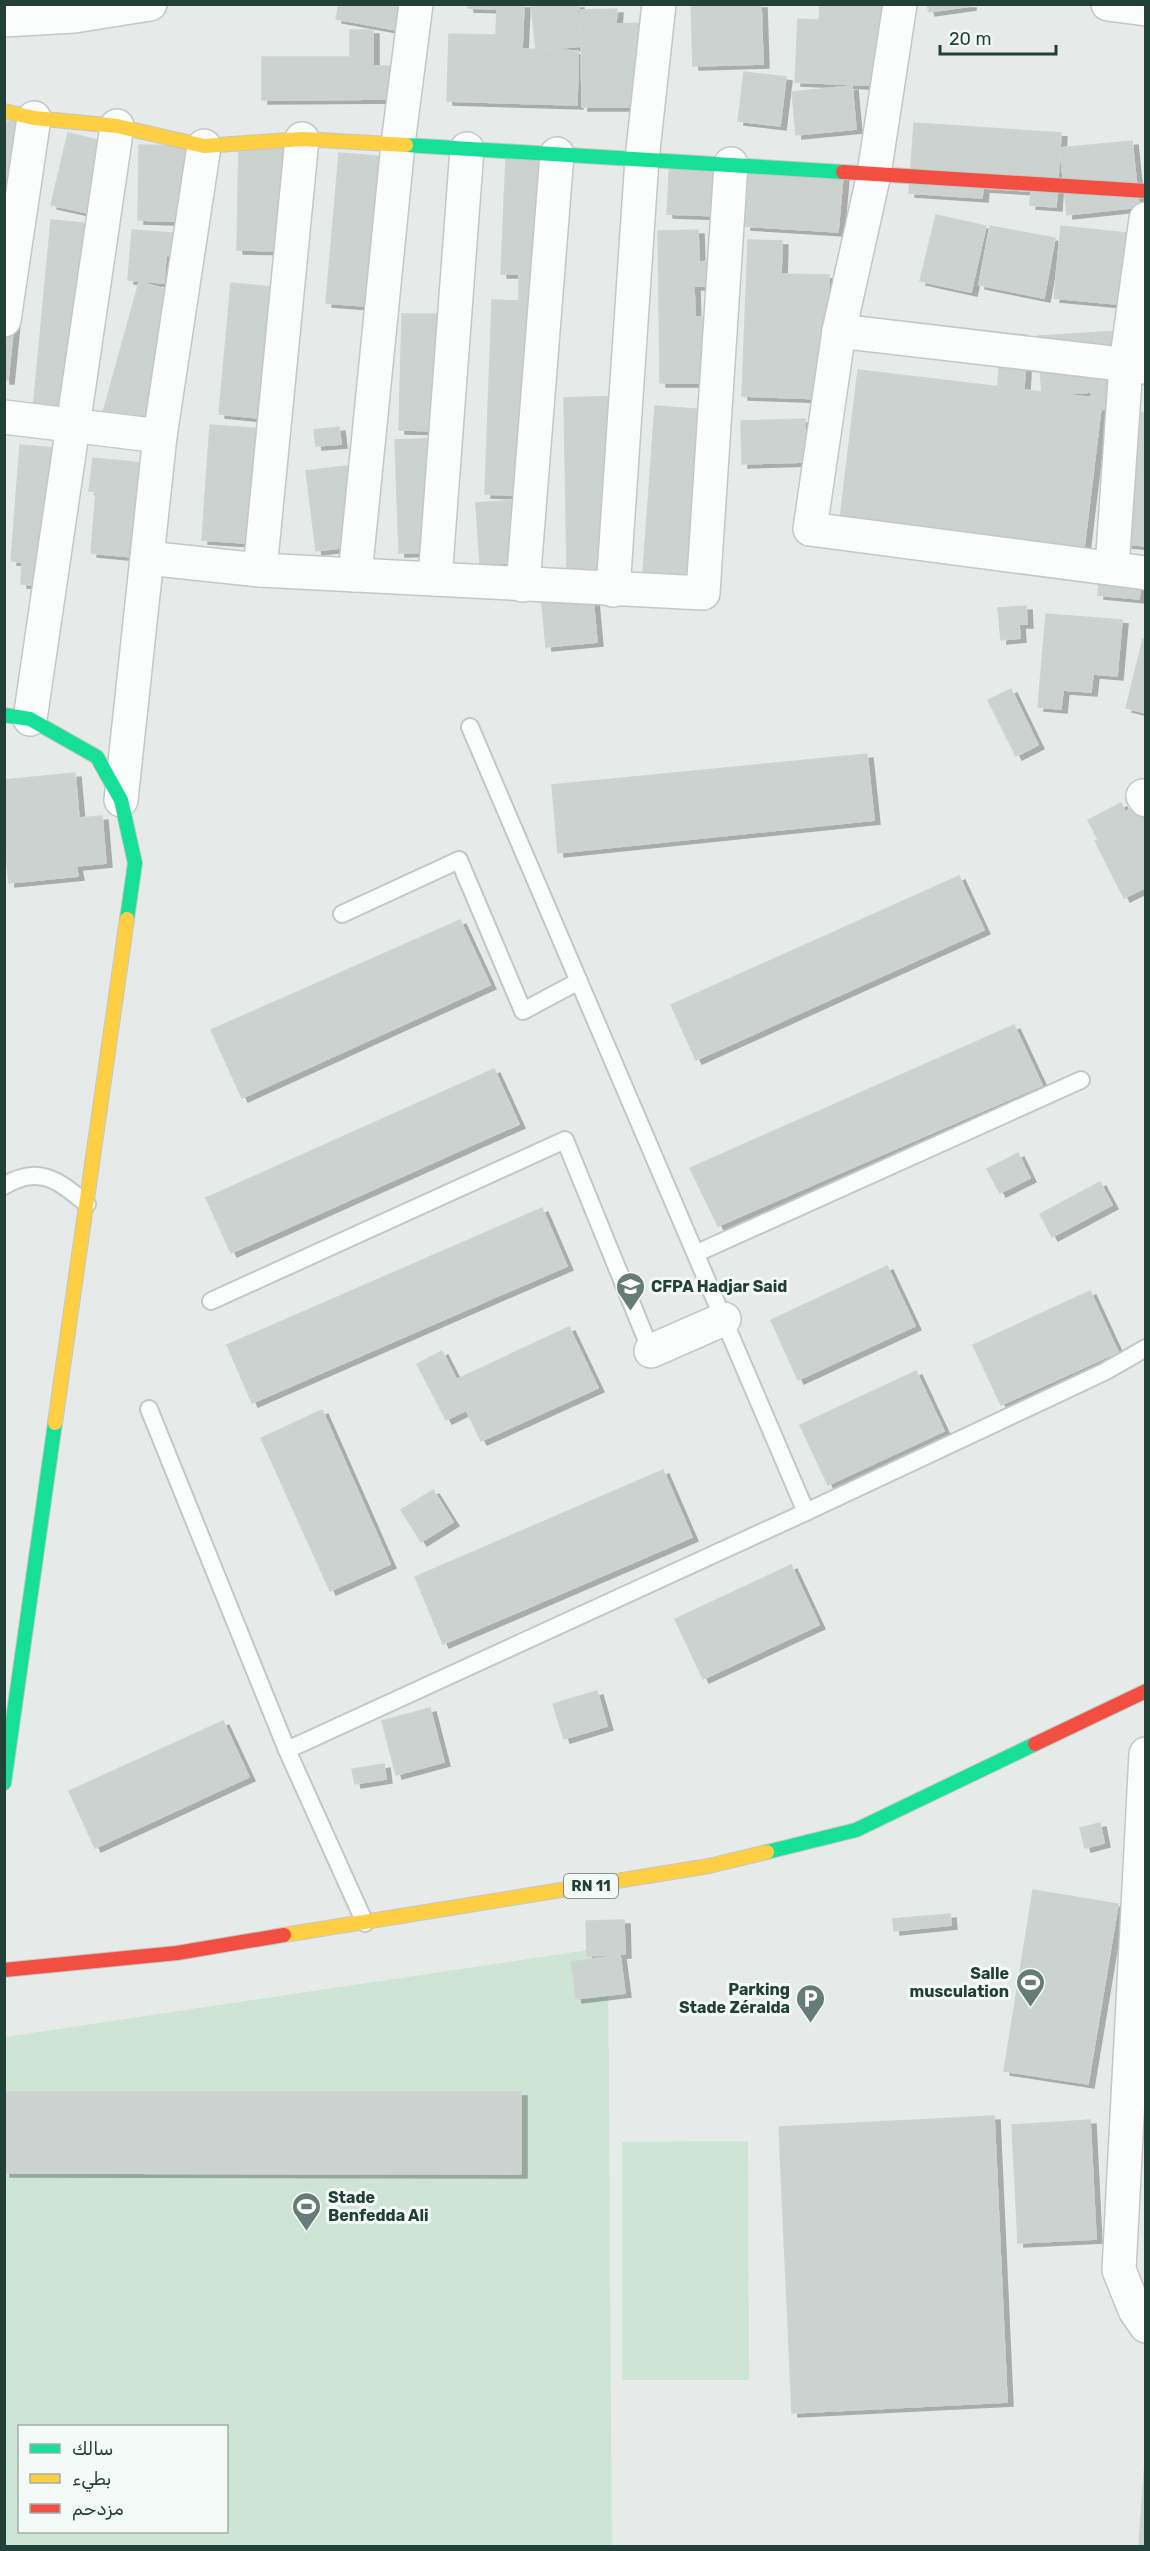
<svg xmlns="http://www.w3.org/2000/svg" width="1150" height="2551" viewBox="0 0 1150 2551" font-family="Rubik,Vazirmatn,sans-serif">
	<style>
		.green { fill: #cee5d5; fill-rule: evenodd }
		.building { fill: #ccd2d0; stroke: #ced4d2; stroke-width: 1.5; filter: url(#shadow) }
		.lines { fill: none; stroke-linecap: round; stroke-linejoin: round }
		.lane-casing { stroke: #c3c8c6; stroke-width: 20 }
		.street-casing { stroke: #c3c8c6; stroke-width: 36 }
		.fast-casing { stroke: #c1c9c6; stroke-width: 16 }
		.slow-casing { stroke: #c1c9c6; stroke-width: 16 }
		.jam-casing { stroke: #c1c9c6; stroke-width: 16 }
		.lane { stroke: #fbfcfc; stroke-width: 16 }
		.street { stroke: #fbfcfc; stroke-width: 33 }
		.fast { stroke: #16e098; stroke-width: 14 }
		.slow { stroke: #ffcf43; stroke-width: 14 }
		.jam { stroke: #f24e42; stroke-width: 14 }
		.labels { text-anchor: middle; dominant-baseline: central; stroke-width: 6; stroke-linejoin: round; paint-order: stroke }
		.shield { fill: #f4faf7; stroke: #607871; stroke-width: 1.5 }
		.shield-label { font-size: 15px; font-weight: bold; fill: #214138 }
		.poi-label { font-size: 16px; font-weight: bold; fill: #214138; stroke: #f4faf7; text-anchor: start }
	</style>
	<defs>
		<filter id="shadow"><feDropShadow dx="6" dy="4" stdDeviation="0" flood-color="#0004"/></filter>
	</defs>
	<rect width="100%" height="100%" fill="#e6ebe9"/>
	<!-- green -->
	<g class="green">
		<path d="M 608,1947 L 612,2546 L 5,2546 L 5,2037 ZM 20,2426 L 226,2426 L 226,2532 L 20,2532 Z"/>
		<polygon points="748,2141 749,2380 622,2380 622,2142"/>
	</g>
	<!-- building -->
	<g class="building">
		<polygon points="339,4 412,4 407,32 336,19"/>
		<polygon points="468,4 524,4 522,49 578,51 577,105 447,101 449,34 496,35 497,9 468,8"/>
		<polygon points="531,4 578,4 582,46 536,50"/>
		<polygon points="691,4 761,4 763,64 693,66"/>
		<polygon points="820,4 890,4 886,86 795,82 798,19 819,20"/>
		<polygon points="927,4 970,4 970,6 929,12"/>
		<polygon points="617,9 616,24 642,23 643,107 582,107 581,10"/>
		<polygon points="350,30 373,30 373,66 399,66 400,99 262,100 262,57 350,57"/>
		<polygon points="744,72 786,77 780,126 738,121"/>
		<polygon points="852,86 856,129 796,135 792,92"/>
		<polygon points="4,121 34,124 8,380 4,380"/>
		<polygon points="914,123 1061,133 1056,207 1030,205 1031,191 983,188 982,198 909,193"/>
		<polygon points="68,133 123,146 107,217 51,205"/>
		<polygon points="239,141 299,142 297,251 237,250"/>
		<polygon points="1132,141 1139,207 1067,215 1060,148"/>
		<polygon points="139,145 199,146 198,222 138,220"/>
		<polygon points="339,153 389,157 377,307 326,303"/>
		<polygon points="506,157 552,158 535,496 485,494 492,300 519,301 519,274 501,274"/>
		<polygon points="670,157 725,159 722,216 667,214"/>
		<polygon points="749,169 843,175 838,232 745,226"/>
		<polygon points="936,215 986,226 971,292 920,281"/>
		<polygon points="51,220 107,225 84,416 33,410"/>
		<polygon points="990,226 1055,238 1044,298 979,285"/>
		<polygon points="1061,226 1135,234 1127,305 1054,298"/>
		<polygon points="132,230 172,233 170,256 166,255 164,283 128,280"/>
		<polygon points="698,230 699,262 717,261 717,286 694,286 695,317 717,316 718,383 660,383 658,231"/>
		<polygon points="748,240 782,241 781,274 829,275 825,399 742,396"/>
		<polygon points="139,282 187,295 150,430 102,416"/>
		<polygon points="231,283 282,288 270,419 219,414"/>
		<polygon points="402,314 438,314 437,352 457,431 399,430"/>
		<polygon points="1119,331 1124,408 1092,410 1091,392 1042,396 1038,336"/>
		<polygon points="1000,333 1027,335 1024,388 998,387"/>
		<polygon points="858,370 1102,399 1084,548 840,519"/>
		<polygon points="619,396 615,569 567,570 564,398"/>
		<polygon points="655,406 708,410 695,576 643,572"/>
		<polygon points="1141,412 1146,413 1146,546 1126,544"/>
		<polygon points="805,419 806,462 742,464 741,421"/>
		<polygon points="210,425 268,429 260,544 202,540"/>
		<polygon points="339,427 341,444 316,446 314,430"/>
		<polygon points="445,438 448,552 399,553 395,440"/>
		<polygon points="20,445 68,449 58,586 21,584 22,562 11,561"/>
		<polygon points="93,458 142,463 133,557 91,553 96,491 89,491"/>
		<polygon points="354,465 365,545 316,551 306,471"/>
		<polygon points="528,499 532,561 480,565 476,503"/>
		<polygon points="1102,553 1144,557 1139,599 1098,595"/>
		<polygon points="592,589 597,642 546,647 541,594"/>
		<polygon points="1026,606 1027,624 1019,624 1020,638 1001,640 998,608"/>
		<polygon points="1046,614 1122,620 1117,676 1093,674 1091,692 1063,690 1061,709 1038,707"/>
		<polygon points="1143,639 1146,640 1146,713 1126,708"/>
		<polygon points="1011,689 1038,745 1016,756 988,700"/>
		<polygon points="867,754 874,820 558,853 552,785"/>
		<polygon points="75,773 79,818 102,816 106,863 76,866 78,876 9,883 4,834 4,780"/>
		<polygon points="1146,802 1146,887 1124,898 1095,841 1098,840 1088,820 1121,803 1125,812"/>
		<polygon points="959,876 984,930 696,1060 671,1005"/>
		<polygon points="460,920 490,985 242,1098 211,1030"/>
		<polygon points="1014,1025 1042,1085 718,1226 690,1168"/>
		<polygon points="494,1069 519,1124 231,1253 206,1198"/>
		<polygon points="1018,1153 1030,1178 1000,1193 987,1169"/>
		<polygon points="1100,1182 1112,1205 1052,1237 1040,1214"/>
		<polygon points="542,1208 567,1266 252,1403 227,1345"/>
		<polygon points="887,1266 915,1326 798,1380 771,1320"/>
		<polygon points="1090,1291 1118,1352 1001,1405 973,1345"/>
		<polygon points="569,1327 598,1388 481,1441 453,1381"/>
		<polygon points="442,1351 471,1408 446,1420 417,1364"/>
		<polygon points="916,1371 944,1431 828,1485 800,1425"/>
		<polygon points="322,1410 390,1564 330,1591 261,1438"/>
		<polygon points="663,1470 692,1537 443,1644 415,1577"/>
		<polygon points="433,1490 453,1522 421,1542 401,1510"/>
		<polygon points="791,1565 819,1625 703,1679 675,1619"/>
		<polygon points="597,1691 607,1726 564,1739 553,1704"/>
		<polygon points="430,1708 444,1762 396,1775 382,1721"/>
		<polygon points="223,1721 249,1777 95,1848 69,1791"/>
		<polygon points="384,1764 386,1779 355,1784 352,1769"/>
		<polygon points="1100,1823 1104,1843 1085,1848 1080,1828"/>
		<polygon points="1033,1890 1118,1904 1088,2084 1004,2071"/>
		<polygon points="950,1914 951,1925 894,1931 893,1919"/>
		<polygon points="624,1920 625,1954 587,1956 586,1921"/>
		<polygon points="620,1955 625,1993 576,1999 571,1962"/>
		<polygon points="4,2092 521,2092 521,2174 4,2173"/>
		<polygon points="994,2116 1007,2402 792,2413 779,2127"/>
		<polygon points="1090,2120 1096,2239 1018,2243 1012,2125"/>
		<polygon points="1146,2446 1146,2546 1139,2546"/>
	</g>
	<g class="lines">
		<defs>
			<g id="lane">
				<polyline points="342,914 459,860 523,1011 579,981"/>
				<path d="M 4,1186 C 39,1164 59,1181 87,1204"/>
				<polyline points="697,1253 1081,1080"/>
				<polyline points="211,1301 565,1140 651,1351"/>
				<polyline points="149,1409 287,1750 365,1923"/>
				<polyline points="806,1512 1104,1372 1146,1348"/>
				<polyline points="287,1750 806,1512 470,727"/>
			</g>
			<g id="street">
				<polyline points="900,4 874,174 839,331 810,529 1146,573"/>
				<polyline points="1108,4 1146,9"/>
				<polyline points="4,20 74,16 150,4"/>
				<polyline points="4,320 34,118"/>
				<polyline points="839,331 1146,367"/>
				<polyline points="4,417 160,436"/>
				<polyline points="147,558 260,570 703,593 731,164"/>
				<polyline points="1112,568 1126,365 1146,219"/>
				<polyline points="260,570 302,139"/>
				<polyline points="355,575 398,144 416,4"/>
				<polyline points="435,579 467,149"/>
				<polyline points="523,585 557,154"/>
				<polyline points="613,590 642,159 659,4"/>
				<polyline points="30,719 117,126"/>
				<polyline points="1146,797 1143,796 1146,800"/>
				<polyline points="121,800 160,436 204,146"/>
				<polyline points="651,1351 724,1319"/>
				<polyline points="1146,1754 1119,2270 1135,2310 1146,2326"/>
			</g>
			<g id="fast">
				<polyline points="406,145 843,172"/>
				<polyline points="4,715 30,719 97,757 121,800 135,863 127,919"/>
				<polyline points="4,1783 55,1423"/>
				<polyline points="767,1852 856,1830 1035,1744"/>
			</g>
			<g id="slow">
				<polyline points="4,111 34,118 117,126 204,146 302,139 406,145"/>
				<polyline points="55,1423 127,919"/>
				<polyline points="284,1935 709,1866 767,1852"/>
			</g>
			<g id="jam">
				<polyline points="843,172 1146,191"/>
				<polyline points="1035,1744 1146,1691"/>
				<polyline points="4,1970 177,1953 284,1935"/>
			</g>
		</defs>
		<!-- lane casing -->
		<use href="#lane" class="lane-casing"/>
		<!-- street casing -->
		<use href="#street" class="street-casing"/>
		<!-- fast casing -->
		<use href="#fast" class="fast-casing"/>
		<!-- slow casing -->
		<use href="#slow" class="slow-casing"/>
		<!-- jam casing -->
		<use href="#jam" class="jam-casing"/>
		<!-- lane -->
		<use href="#lane" class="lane"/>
		<!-- street -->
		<use href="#street" class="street"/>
		<!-- fast -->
		<use href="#fast" class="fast"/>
		<!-- slow -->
		<use href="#slow" class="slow"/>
		<!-- jam -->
		<use href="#jam" class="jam"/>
	</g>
	<!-- icons -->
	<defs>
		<symbol id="university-pin" viewBox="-11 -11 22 30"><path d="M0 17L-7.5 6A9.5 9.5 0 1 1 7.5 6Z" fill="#667c76" stroke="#f4faf7"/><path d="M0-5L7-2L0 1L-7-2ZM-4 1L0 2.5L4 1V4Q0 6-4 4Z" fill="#fff"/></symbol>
		<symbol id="stadium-pin" viewBox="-11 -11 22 30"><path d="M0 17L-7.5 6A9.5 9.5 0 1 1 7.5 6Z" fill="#667c76" stroke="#f4faf7"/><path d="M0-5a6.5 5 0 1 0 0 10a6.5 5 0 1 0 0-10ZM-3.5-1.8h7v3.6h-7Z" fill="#fff"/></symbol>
		<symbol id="parking-pin" viewBox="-11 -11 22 30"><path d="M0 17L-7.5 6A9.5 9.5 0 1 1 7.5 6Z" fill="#667c76" stroke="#f4faf7"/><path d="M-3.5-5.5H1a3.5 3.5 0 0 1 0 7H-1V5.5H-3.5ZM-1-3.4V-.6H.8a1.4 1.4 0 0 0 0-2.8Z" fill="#fff"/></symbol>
	</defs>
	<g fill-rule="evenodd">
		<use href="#university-pin" x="614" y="1270" width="33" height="45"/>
		<use href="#stadium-pin" x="1014" y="1966" width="33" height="45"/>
		<use href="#parking-pin" x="794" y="1982" width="33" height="45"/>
		<use href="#stadium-pin" x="290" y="2190" width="33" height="45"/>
	</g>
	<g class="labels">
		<!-- shield labels -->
		<rect class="shield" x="564" y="1874" width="54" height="24" rx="4.5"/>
		<g class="shield-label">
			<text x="591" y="1886">RN 11</text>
		</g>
		<!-- poi labels -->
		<g class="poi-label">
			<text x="651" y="1286">CFPA Hadjar Said</text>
			<text x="1009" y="1973" text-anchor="end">Salle<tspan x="1009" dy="18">musculation</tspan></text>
			<text x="790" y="1989" text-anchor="end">Parking<tspan x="790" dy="18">Stade Zéralda</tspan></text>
			<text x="328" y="2197">Stade<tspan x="328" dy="18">Benfedda Ali</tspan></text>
		</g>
	</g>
	<!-- border -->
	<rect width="1150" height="2551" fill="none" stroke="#214138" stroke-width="12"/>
	<!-- legend -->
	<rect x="18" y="2425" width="210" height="108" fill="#f4faf7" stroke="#a0b0ab" stroke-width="1.5"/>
	<rect x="30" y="2444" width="30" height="9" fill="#16e098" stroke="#a0b0ab" stroke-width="1.5"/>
	<text x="72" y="2455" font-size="18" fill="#214138">سالك</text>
	<rect x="30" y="2474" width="30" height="9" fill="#ffcf43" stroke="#a0b0ab" stroke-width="1.5"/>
	<text x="72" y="2485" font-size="18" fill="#214138">بطيء</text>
	<rect x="30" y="2504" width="30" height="9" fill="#f24e42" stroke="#a0b0ab" stroke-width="1.5"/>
	<text x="72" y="2515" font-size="18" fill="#214138">مزدحم</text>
	<!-- scale -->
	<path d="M940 45v9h116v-9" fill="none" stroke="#214138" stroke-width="3"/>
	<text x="949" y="45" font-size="18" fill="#214138" stroke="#f4faf7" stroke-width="4.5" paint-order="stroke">20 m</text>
</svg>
